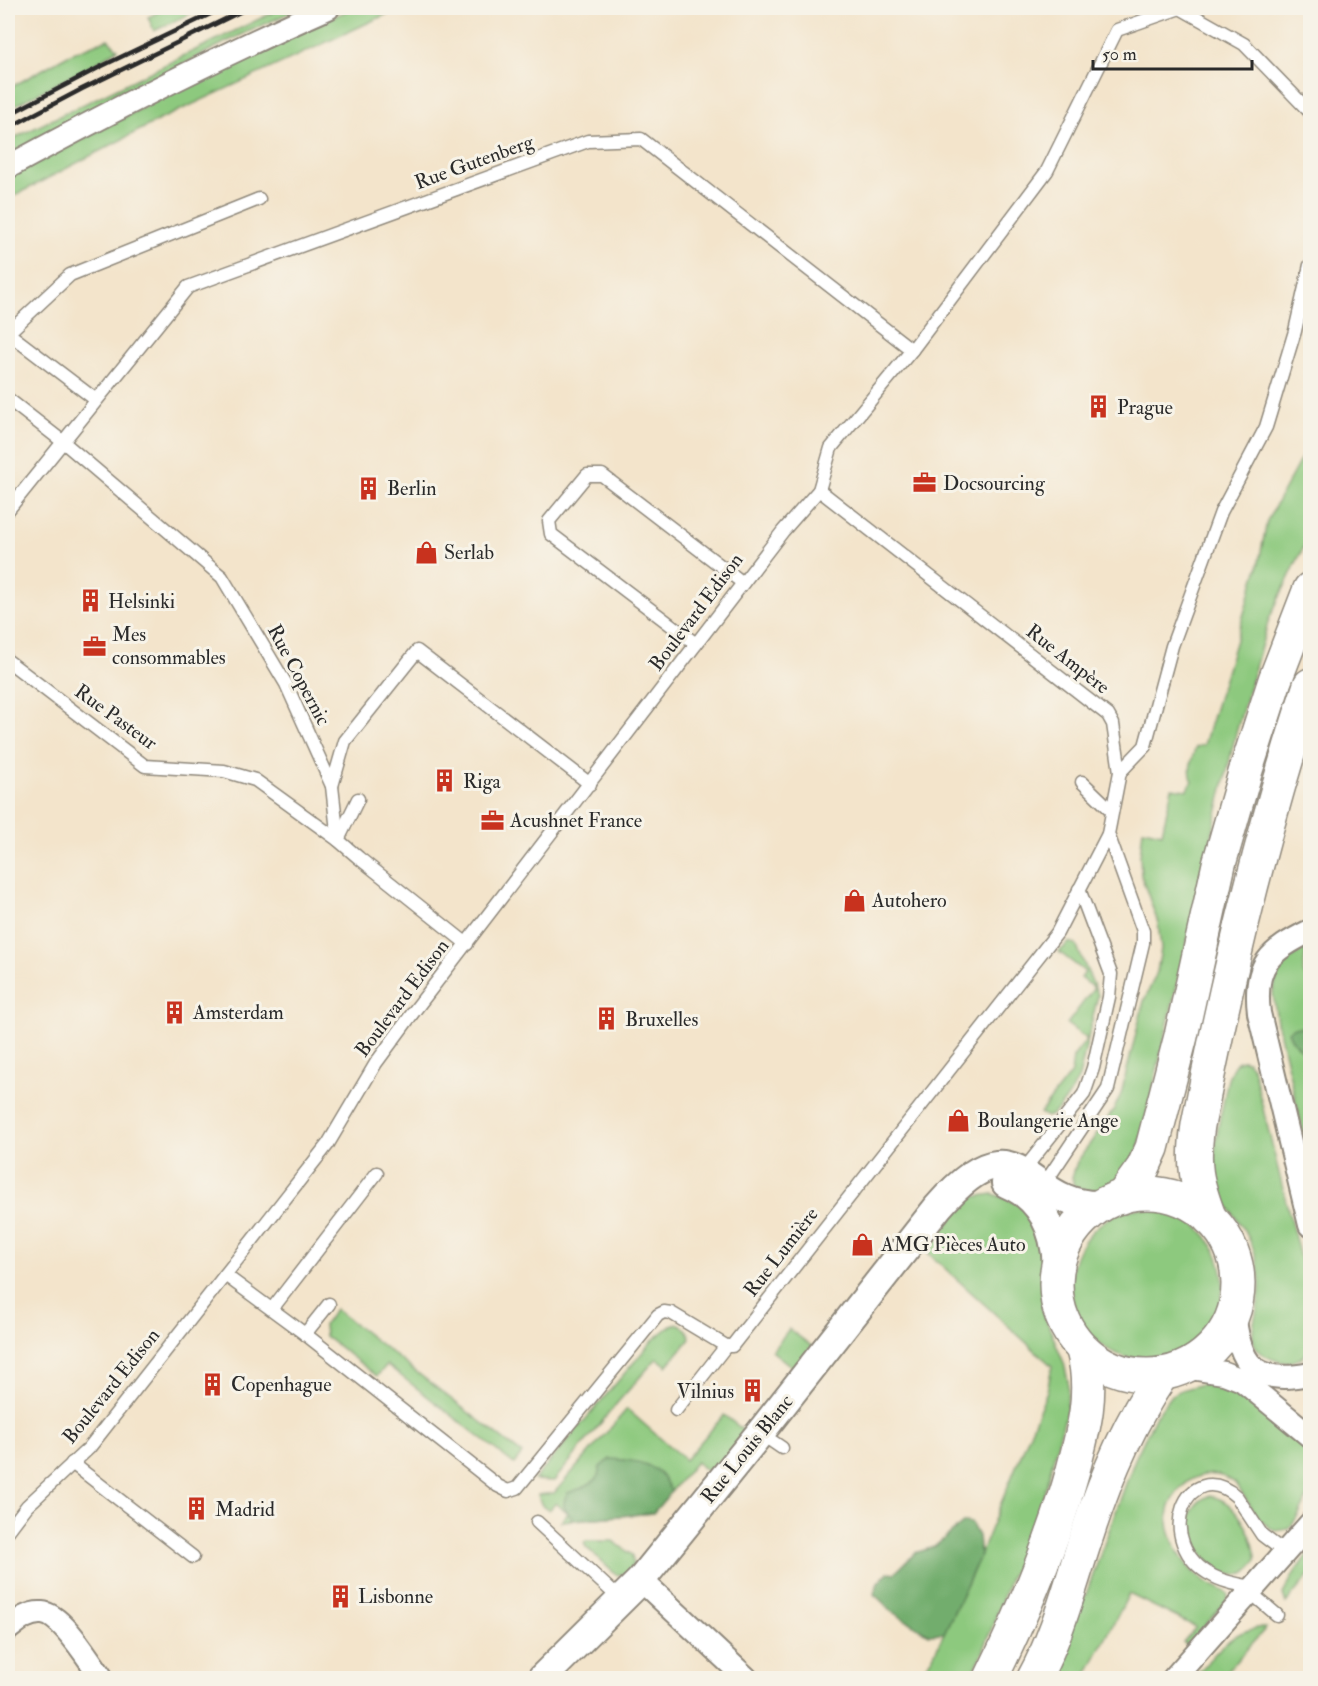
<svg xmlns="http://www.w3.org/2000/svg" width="1318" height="1686" viewBox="0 0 1318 1686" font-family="'IM FELL Double Pica',serif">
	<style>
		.green { fill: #8dc97e; stroke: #5c7a54; stroke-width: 1.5 }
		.forest { fill: #72ad6d; stroke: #4e6c4c; stroke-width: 1.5 }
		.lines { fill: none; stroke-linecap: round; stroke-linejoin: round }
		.service-casing { stroke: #8f887b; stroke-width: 15 }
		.minor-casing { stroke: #8f887b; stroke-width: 26 }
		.tertiary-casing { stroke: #8f887b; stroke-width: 32 }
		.primary-casing { stroke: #8f887b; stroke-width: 36 }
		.service { stroke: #fff; stroke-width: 12 }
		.minor { stroke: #fff; stroke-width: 22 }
		.tertiary { stroke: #fff; stroke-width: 28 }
		.primary { stroke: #fff; stroke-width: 33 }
		.rail { stroke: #2b2b2b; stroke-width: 4.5 }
		.labels { text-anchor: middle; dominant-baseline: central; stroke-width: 6; stroke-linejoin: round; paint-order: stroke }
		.street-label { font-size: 20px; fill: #2b2b2b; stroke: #f7f3e8 }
		.poi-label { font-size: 20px; fill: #2b2b2b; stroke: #f7f3e8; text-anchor: start }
	</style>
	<rect width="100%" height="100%" fill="#f7f3e8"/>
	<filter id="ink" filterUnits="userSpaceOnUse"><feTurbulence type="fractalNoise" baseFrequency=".0167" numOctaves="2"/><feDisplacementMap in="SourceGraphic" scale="12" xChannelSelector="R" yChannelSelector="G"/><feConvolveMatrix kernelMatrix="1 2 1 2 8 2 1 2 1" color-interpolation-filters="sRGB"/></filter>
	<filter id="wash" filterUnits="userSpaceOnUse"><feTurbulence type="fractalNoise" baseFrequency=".008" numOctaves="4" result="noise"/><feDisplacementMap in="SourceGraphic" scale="24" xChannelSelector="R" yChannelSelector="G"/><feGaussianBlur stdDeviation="1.35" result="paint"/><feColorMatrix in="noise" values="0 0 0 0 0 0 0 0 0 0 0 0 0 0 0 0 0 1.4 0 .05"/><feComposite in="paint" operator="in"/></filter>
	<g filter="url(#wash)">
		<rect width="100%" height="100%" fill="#f3e4cb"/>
		<!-- green -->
		<g class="green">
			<polygon points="167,8 202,8 154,31 148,17"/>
			<polygon points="282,8 300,8 226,42 8,155 8,141"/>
			<polygon points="353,8 400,8 161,119 8,199 8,178 213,71"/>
			<polygon points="108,39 118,49 96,63 8,109 8,89 68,55"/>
			<path d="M 1310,442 L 1310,534 L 1269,619 L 1236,733 L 1138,1151 L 1116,1182 L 1095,1192 L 1074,1187 L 1072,1177 L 1077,1162 L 1114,1109 L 1121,1094 L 1144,1001 L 1157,972 L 1161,949 L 1158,923 L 1141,875 L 1140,855 L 1143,829 L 1162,833 L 1172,788 L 1188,790 L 1192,780 C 1188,768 1192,758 1196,747 L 1204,745 L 1258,567 L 1267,521 Z"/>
			<path d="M 1070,942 L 1076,945 L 1098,995 L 1079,1077 C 1074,1088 1059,1114 1047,1117 L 1040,1113 L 1071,1073 L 1073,1057 L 1087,1039 L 1067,1024 L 1094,988 L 1081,978 L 1085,972 L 1059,952 Z"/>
			<polygon points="1306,948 1303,973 1310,980 1310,1161 1277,1022 1273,993 1276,978 1286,962"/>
			<path d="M 1242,1060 L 1247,1061 L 1253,1068 L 1310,1298 L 1310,1350 C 1302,1359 1290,1365 1278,1361 C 1240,1350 1255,1326 1259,1298 C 1261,1286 1259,1270 1256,1257 C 1251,1237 1239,1223 1228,1206 C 1208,1173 1215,1139 1223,1104 C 1226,1090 1227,1073 1237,1062 Z"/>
			<polygon points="993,1194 1020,1204 1047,1247 1042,1274 1042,1310 1064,1363 1068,1381 1067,1409 1029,1549 1011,1575 982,1655 970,1678 915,1678 932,1658 972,1574 1047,1391 1052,1366 928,1253 966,1198"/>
			<circle cx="1147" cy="1284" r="76"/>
			<polygon points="335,1309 522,1454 514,1464 387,1365 377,1376 325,1336 324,1325"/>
			<path d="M 678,1324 C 685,1327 689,1331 690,1339 L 667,1366 L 657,1358 L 618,1402 L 554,1481 L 534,1480 L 652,1341 L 672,1325 Z"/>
			<polygon points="789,1329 814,1348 796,1370 772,1351"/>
			<path d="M 1202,1384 C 1211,1384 1221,1384 1230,1388 C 1247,1397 1302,1441 1309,1457 C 1318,1479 1303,1514 1288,1529 L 1275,1531 L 1261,1521 L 1235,1483 C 1199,1456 1156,1498 1171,1536 C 1178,1555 1190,1573 1208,1583 C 1214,1587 1222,1588 1228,1594 L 1227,1601 L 1188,1645 L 1183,1642 L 1196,1627 L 1129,1594 L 1085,1678 L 1044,1678 L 1085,1597 L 1135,1459 L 1155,1417 L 1171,1395 L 1181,1390 Z"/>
			<polygon points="627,1409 685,1460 724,1415 747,1433 712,1475 696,1462 653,1513 561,1521 567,1513 556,1503 549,1510 541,1504 538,1495 554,1493"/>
			<path d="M 1208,1496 C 1235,1498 1252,1532 1256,1556 L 1256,1561 C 1253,1565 1250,1570 1246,1572 C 1217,1590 1161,1519 1208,1496 Z"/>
			<polygon points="586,1541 613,1541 632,1555 633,1565 628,1573 616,1575 586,1547 584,1543"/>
			<polygon points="1310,1551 1310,1574 1286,1603 1283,1594 1295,1572"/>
			<path d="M 1257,1628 L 1266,1628 L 1221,1678 L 1194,1678 C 1212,1658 1228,1632 1257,1628 Z"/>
		</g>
		<!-- forest -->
		<g class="forest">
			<path d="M 1294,1027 L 1310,1028 L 1310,1056 C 1300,1049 1292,1043 1288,1031 Z"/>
			<path d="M 610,1459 C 639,1461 659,1462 671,1492 L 653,1513 L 573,1520 C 564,1508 561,1508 567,1493 L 582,1488 L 597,1479 L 600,1467 Z"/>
			<polygon points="964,1522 971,1523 978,1536 980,1556 944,1633 928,1634 894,1613 874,1594 878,1583 888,1572 895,1573 915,1553 934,1547"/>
		</g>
	</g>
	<g filter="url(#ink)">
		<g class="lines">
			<defs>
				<g id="service">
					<polyline points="1180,8 1244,44 1310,112"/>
					<polyline points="8,333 70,275 259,199"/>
					<polyline points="8,333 96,400"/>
					<polyline points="8,399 62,441 222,577 286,684 332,786 338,840 359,858 467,944"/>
					<polyline points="8,510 188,287 588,141 641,139 912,350"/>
					<polyline points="696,644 551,534 549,521 587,475 602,475 743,583"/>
					<polyline points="8,661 145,766 224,771 255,780 338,840 358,799"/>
					<polyline points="1120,772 1145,746 1172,646 1221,512 1266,427 1295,331 1310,265"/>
					<polyline points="1082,782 1112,811"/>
					<polyline points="332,786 345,741 417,651 590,784"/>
					<polyline points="1022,1172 1084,1094 1093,1068 1109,997 1111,974 1079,889"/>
					<polyline points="1043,1186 1108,1089 1143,943 1143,931 1108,834"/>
					<polyline points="225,1275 305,1334 498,1486 508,1491 517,1488 658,1315 664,1312 671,1313 726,1346 732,1346 1057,933 1108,834 1120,772 1113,724 1108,715 819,490"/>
					<polyline points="272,1309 377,1173"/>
					<polyline points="305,1334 329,1304"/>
					<polyline points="676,1410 726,1346"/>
					<polyline points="760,1433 782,1448"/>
					<polyline points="72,1463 193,1557"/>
					<polyline points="537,1522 621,1600"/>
					<polyline points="8,1531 27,1506 89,1448 328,1144 376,1063 415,1010 783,531 819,490 831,448 912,350 1047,171 1117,30 1180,8"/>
					<path d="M 1254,1587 C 1241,1585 1226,1583 1213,1576 C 1150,1543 1187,1453 1237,1497 L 1262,1535 L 1286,1553"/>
					<polyline points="1250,1592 1277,1615"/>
				</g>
				<g id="minor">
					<path d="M 8,167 C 113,110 219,56 328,8"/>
					<path d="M 1310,931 C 1270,951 1253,964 1259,1013 L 1310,1225"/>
					<path d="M 1234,1311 C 1239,1365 1254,1385 1310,1374"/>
					<polyline points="1184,1367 1224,1373 1242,1380 1310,1436"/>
					<polyline points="641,1580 746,1678"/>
					<path d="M 8,1629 C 18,1621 28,1612 42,1613 C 62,1614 90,1662 102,1678"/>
					<polyline points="1174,1678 1310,1524"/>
				</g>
				<g id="tertiary">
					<path d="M 1006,1183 C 1042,1198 1055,1229 1057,1265"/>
					<path d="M 542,1678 L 641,1580 L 760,1433 L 938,1207 C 1022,1111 1023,1209 1102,1205"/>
				</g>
				<g id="primary">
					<circle cx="1147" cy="1284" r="91"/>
					<polyline points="1122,1197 1143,1168 1152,1148 1181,1036 1219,864 1245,773 1275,680 1310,589"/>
					<path d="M 1210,1219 C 1196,1182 1192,1165 1198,1125 C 1227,977 1262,829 1310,685"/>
					<path d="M 991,1678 C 1024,1611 1053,1543 1073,1470 C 1084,1429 1094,1392 1083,1350"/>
					<path d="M 1034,1678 C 1059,1633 1071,1581 1088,1532 C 1106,1476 1129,1423 1162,1374"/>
				</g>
			</defs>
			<!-- service casing -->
			<use href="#service" class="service-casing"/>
			<!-- minor casing -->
			<use href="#minor" class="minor-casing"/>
			<!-- tertiary casing -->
			<use href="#tertiary" class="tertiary-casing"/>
			<!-- primary casing -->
			<use href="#primary" class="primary-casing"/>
			<!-- service -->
			<use href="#service" class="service"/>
			<!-- minor -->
			<use href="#minor" class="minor"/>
			<!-- tertiary -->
			<use href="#tertiary" class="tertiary"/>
			<!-- primary -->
			<use href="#primary" class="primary"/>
			<!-- rail -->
			<g class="rail">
				<polyline points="8,115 100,67 223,8"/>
				<polyline points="8,128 82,89 248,8"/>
			</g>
		</g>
	</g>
	<!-- icons -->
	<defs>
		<symbol id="building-bare" viewBox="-9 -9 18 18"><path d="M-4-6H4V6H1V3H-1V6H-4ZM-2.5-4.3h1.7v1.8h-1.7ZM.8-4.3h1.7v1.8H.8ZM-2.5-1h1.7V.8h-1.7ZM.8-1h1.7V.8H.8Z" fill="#c8321e" stroke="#f7f3e8" stroke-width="2.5" paint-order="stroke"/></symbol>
		<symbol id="office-bare" viewBox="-9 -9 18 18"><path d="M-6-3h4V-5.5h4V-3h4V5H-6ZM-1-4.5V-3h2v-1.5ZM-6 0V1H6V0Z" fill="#c8321e" stroke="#f7f3e8" stroke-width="2.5" paint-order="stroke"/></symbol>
		<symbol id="shop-bare" viewBox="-9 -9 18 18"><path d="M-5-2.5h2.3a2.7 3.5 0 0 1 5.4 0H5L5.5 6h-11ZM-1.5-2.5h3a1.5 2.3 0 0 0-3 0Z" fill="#c8321e" stroke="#f7f3e8" stroke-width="2.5" paint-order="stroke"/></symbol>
	</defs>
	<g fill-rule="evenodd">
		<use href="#building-bare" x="1082" y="390" width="33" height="33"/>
		<use href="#office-bare" x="908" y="466" width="33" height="33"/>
		<use href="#building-bare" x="352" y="472" width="33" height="33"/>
		<use href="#shop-bare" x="410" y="536" width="33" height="33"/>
		<use href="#building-bare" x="74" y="584" width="33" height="33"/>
		<use href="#office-bare" x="78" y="630" width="33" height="33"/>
		<use href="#building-bare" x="428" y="764" width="33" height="33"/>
		<use href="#office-bare" x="476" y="804" width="33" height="33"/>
		<use href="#shop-bare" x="838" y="884" width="33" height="33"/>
		<use href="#building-bare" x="158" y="996" width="33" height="33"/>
		<use href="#building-bare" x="590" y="1002" width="33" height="33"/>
		<use href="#shop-bare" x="942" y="1104" width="33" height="33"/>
		<use href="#shop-bare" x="846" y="1228" width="33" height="33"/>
		<use href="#building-bare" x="196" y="1368" width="33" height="33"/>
		<use href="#building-bare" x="736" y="1374" width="33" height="33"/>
		<use href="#building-bare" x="180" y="1492" width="33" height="33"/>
		<use href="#building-bare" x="324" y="1580" width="33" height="33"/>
	</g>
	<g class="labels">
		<!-- street labels -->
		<g class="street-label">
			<text transform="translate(474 162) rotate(-20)">Rue Gutenberg</text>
			<text transform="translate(696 612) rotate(-53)">Boulevard Edison</text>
			<text transform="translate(1068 659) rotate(38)">Rue Ampère</text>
			<text transform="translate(299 675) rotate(62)">Rue Copernic</text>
			<text transform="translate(116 717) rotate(36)">Rue Pasteur</text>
			<text transform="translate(402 998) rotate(-53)">Boulevard Edison</text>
			<text transform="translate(781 1252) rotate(-52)">Rue Lumière</text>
			<text transform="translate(111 1386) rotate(-51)">Boulevard Edison</text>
			<text transform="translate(747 1449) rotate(-51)">Rue Louis Blanc</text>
		</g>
		<!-- poi labels -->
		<g class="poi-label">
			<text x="1117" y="407">Prague</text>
			<text x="943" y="483">Docsourcing</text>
			<text x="387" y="488">Berlin</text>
			<text x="444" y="552">Serlab</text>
			<text x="108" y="601">Helsinki</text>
			<text x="112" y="634">Mes<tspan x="112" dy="23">consommables</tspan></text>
			<text x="463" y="781">Riga</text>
			<text x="510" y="820">Acushnet France</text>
			<text x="872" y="900">Autohero</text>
			<text x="193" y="1012">Amsterdam</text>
			<text x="625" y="1019">Bruxelles</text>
			<text x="977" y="1120">Boulangerie Ange</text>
			<text x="881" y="1244">AMG Pièces Auto</text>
			<text x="231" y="1384">Copenhague</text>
			<text x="734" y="1391" text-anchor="end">Vilnius</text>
			<text x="215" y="1509">Madrid</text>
			<text x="358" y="1596">Lisbonne</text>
		</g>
	</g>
	<!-- margin -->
	<rect width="1318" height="1686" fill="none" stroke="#f7f3e8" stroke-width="30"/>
	<!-- scale -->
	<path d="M1093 60v9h159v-9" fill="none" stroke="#2b2b2b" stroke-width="3"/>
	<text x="1102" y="60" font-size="18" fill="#2b2b2b" stroke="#f7f3e8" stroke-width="4.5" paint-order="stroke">50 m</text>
</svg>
